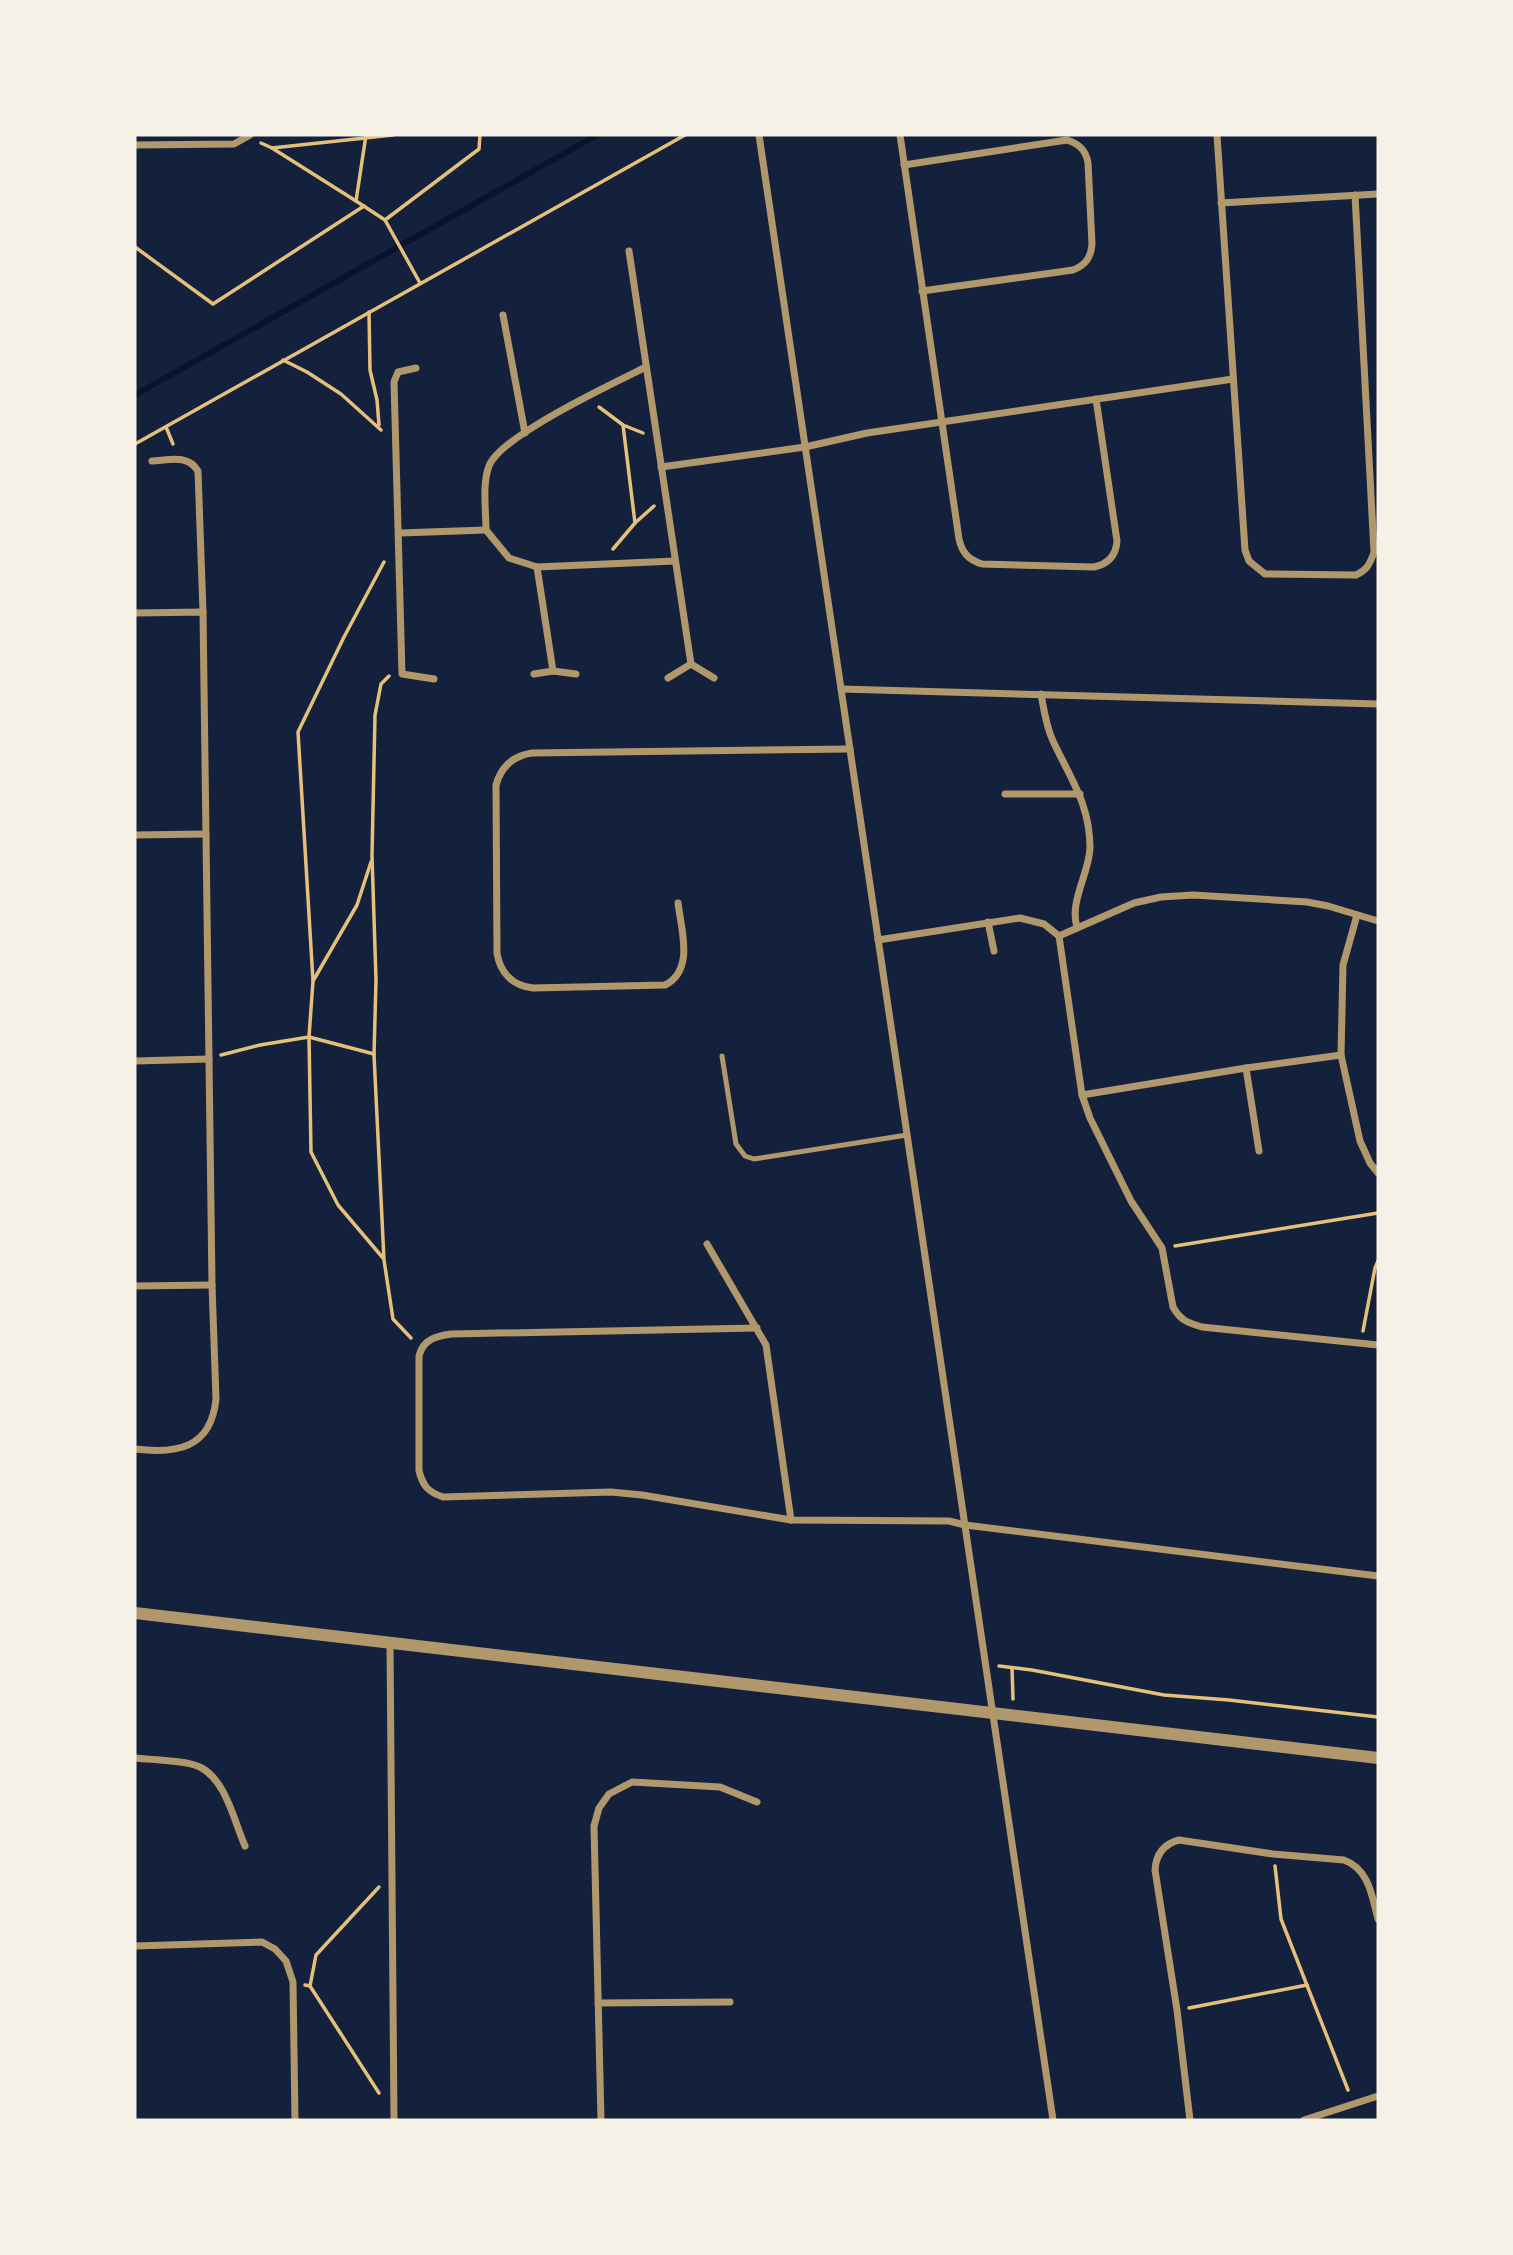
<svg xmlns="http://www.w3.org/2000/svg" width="1513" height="2255" viewBox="0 0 1513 2255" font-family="'Source Sans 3',sans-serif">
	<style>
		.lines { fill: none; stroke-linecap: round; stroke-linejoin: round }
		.stream { stroke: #0b132b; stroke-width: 6 }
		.path { stroke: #e5c07b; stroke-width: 3.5 }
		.service { stroke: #b1986c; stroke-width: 5 }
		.minor { stroke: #b1986c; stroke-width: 7 }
		.tertiary { stroke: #b1986c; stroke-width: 12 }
	</style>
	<rect width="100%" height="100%" fill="#14213d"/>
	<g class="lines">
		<!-- stream -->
		<polyline class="stream" points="135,395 597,135"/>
		<!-- path -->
		<g class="path">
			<polyline points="366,135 356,201 385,220 420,283"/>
			<polyline points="261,143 272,148 393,135"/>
			<polyline points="272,148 356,201"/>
			<polyline points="385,220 479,149 480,135"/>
			<polyline points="135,247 213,304 364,206"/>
			<polyline points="369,312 370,370 377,400 379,425"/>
			<polyline points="283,360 307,372 341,394 381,430"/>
			<polyline points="599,407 623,425 643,433"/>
			<polyline points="623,425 635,523"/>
			<polyline points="166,427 173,444"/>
			<polyline points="135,444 685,135"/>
			<polyline points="613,549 635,523 654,506"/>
			<polyline points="389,676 381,684 375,715 372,856 376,980 374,1055 384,1260 393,1319 411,1338"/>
			<polyline points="371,862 357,905 313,981 309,1037 311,1152 338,1205 383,1258"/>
			<polyline points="313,981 298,732 344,637 384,562"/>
			<polyline points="221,1055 260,1045 309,1037 374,1054"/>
			<polyline points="1175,1246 1378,1213"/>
			<polyline points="1363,1331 1375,1268 1378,1261"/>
			<polyline points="999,1666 1032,1670 1164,1695 1229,1700 1378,1717"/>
			<polyline points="1012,1668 1013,1699"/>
			<polyline points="1275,1866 1281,1919 1348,2090"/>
			<polyline points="305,1985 310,1986 379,2093"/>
			<polyline points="310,1986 316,1955 379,1887"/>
			<polyline points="1189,2008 1307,1985"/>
		</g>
		<!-- service -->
		<polyline class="service" points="722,1056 736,1144 745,1156 754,1159 907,1135"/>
		<!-- minor -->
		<g class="minor">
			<polyline points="759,135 1053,2120"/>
			<path d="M 900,135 L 959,539 C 962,553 969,560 982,564 L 1094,567 C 1108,564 1116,556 1117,541 L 1096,399"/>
			<path d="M 1217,135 L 1245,550 L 1249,561 L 1265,574 L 1356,575 C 1367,570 1370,564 1374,552 L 1355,195"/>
			<polyline points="135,145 234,144 250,135"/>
			<path d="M 904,165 L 1067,140 C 1079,144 1086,150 1088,163 L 1092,244 C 1091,257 1086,265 1073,270 L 922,291"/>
			<polyline points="1221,203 1378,194"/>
			<polyline points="629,251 691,664"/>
			<polyline points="503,315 525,433"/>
			<path d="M 646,367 C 614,383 500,436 489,466 C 482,484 486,510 486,530 L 509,558 L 537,567 L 675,561"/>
			<polyline points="416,368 398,372 394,382 402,674 434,679"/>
			<path d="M 152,461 C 169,460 188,454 198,471 L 203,612"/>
			<polyline points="661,467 805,447 867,433 1233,379"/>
			<polyline points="400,533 486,530"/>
			<polyline points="537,567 553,671"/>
			<path d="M 135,613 L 203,612 L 212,1285 L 216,1399 C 211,1449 176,1454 135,1449"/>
			<polyline points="534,674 553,671 576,674"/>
			<polyline points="668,678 691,664 714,678"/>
			<polyline points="841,689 1378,704"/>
			<path d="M 1041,694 C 1044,710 1046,726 1053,741 C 1070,778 1090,804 1090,848 C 1089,874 1069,902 1077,927"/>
			<polyline points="1005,794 1080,794"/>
			<polyline points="135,835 206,834"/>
			<path d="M 678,903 C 681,929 695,970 665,985 L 533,988 C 513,986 500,973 497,953 L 496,785 C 501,767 512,756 532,753 L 850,749"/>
			<polyline points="1357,915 1343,965 1341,1055 1360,1141 1370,1163 1378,1173"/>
			<polyline points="988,922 994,951"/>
			<path d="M 1059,936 L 1082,1095 L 1090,1118 L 1131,1201 L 1162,1248 L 1173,1307 C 1180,1320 1188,1323 1202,1327 L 1378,1345"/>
			<polyline points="1059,936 1134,903 1161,897 1193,895 1307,902 1328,906 1378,921"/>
			<polyline points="878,940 1020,918 1044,924 1059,936"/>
			<polyline points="135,1061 209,1059"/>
			<polyline points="1246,1068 1259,1151"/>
			<polyline points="1082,1095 1246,1068 1341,1055"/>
			<polyline points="707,1244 766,1345 791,1520"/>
			<polyline points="135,1286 212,1285"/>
			<path d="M 757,1328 L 451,1334 C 437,1336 423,1339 419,1356 L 419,1471 C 423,1486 428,1492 443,1497 L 611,1492 L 642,1495 L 791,1520 L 949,1521 L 965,1525 L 1378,1576"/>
			<polyline points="390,1643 394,2120"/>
			<path d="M 135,1758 C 152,1760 185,1760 200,1767 C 226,1780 234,1821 245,1846"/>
			<polyline points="135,1946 262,1942 275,1949 286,1961 293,1982 295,2120"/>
			<polyline points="598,2003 730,2002"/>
			<polyline points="601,2120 594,1826 599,1808 609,1794 632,1782 720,1787 757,1802"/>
			<path d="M 1190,2120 L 1177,2010 L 1155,1870 C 1156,1854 1164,1844 1179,1840 L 1273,1854 L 1344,1860 C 1369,1869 1372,1896 1378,1919"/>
			<polyline points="1304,2120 1378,2096"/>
		</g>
		<!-- tertiary -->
		<polyline class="tertiary" points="135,1613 1378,1758"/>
	</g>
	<!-- border -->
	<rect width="1513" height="2255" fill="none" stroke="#f6f1e7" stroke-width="273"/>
</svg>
